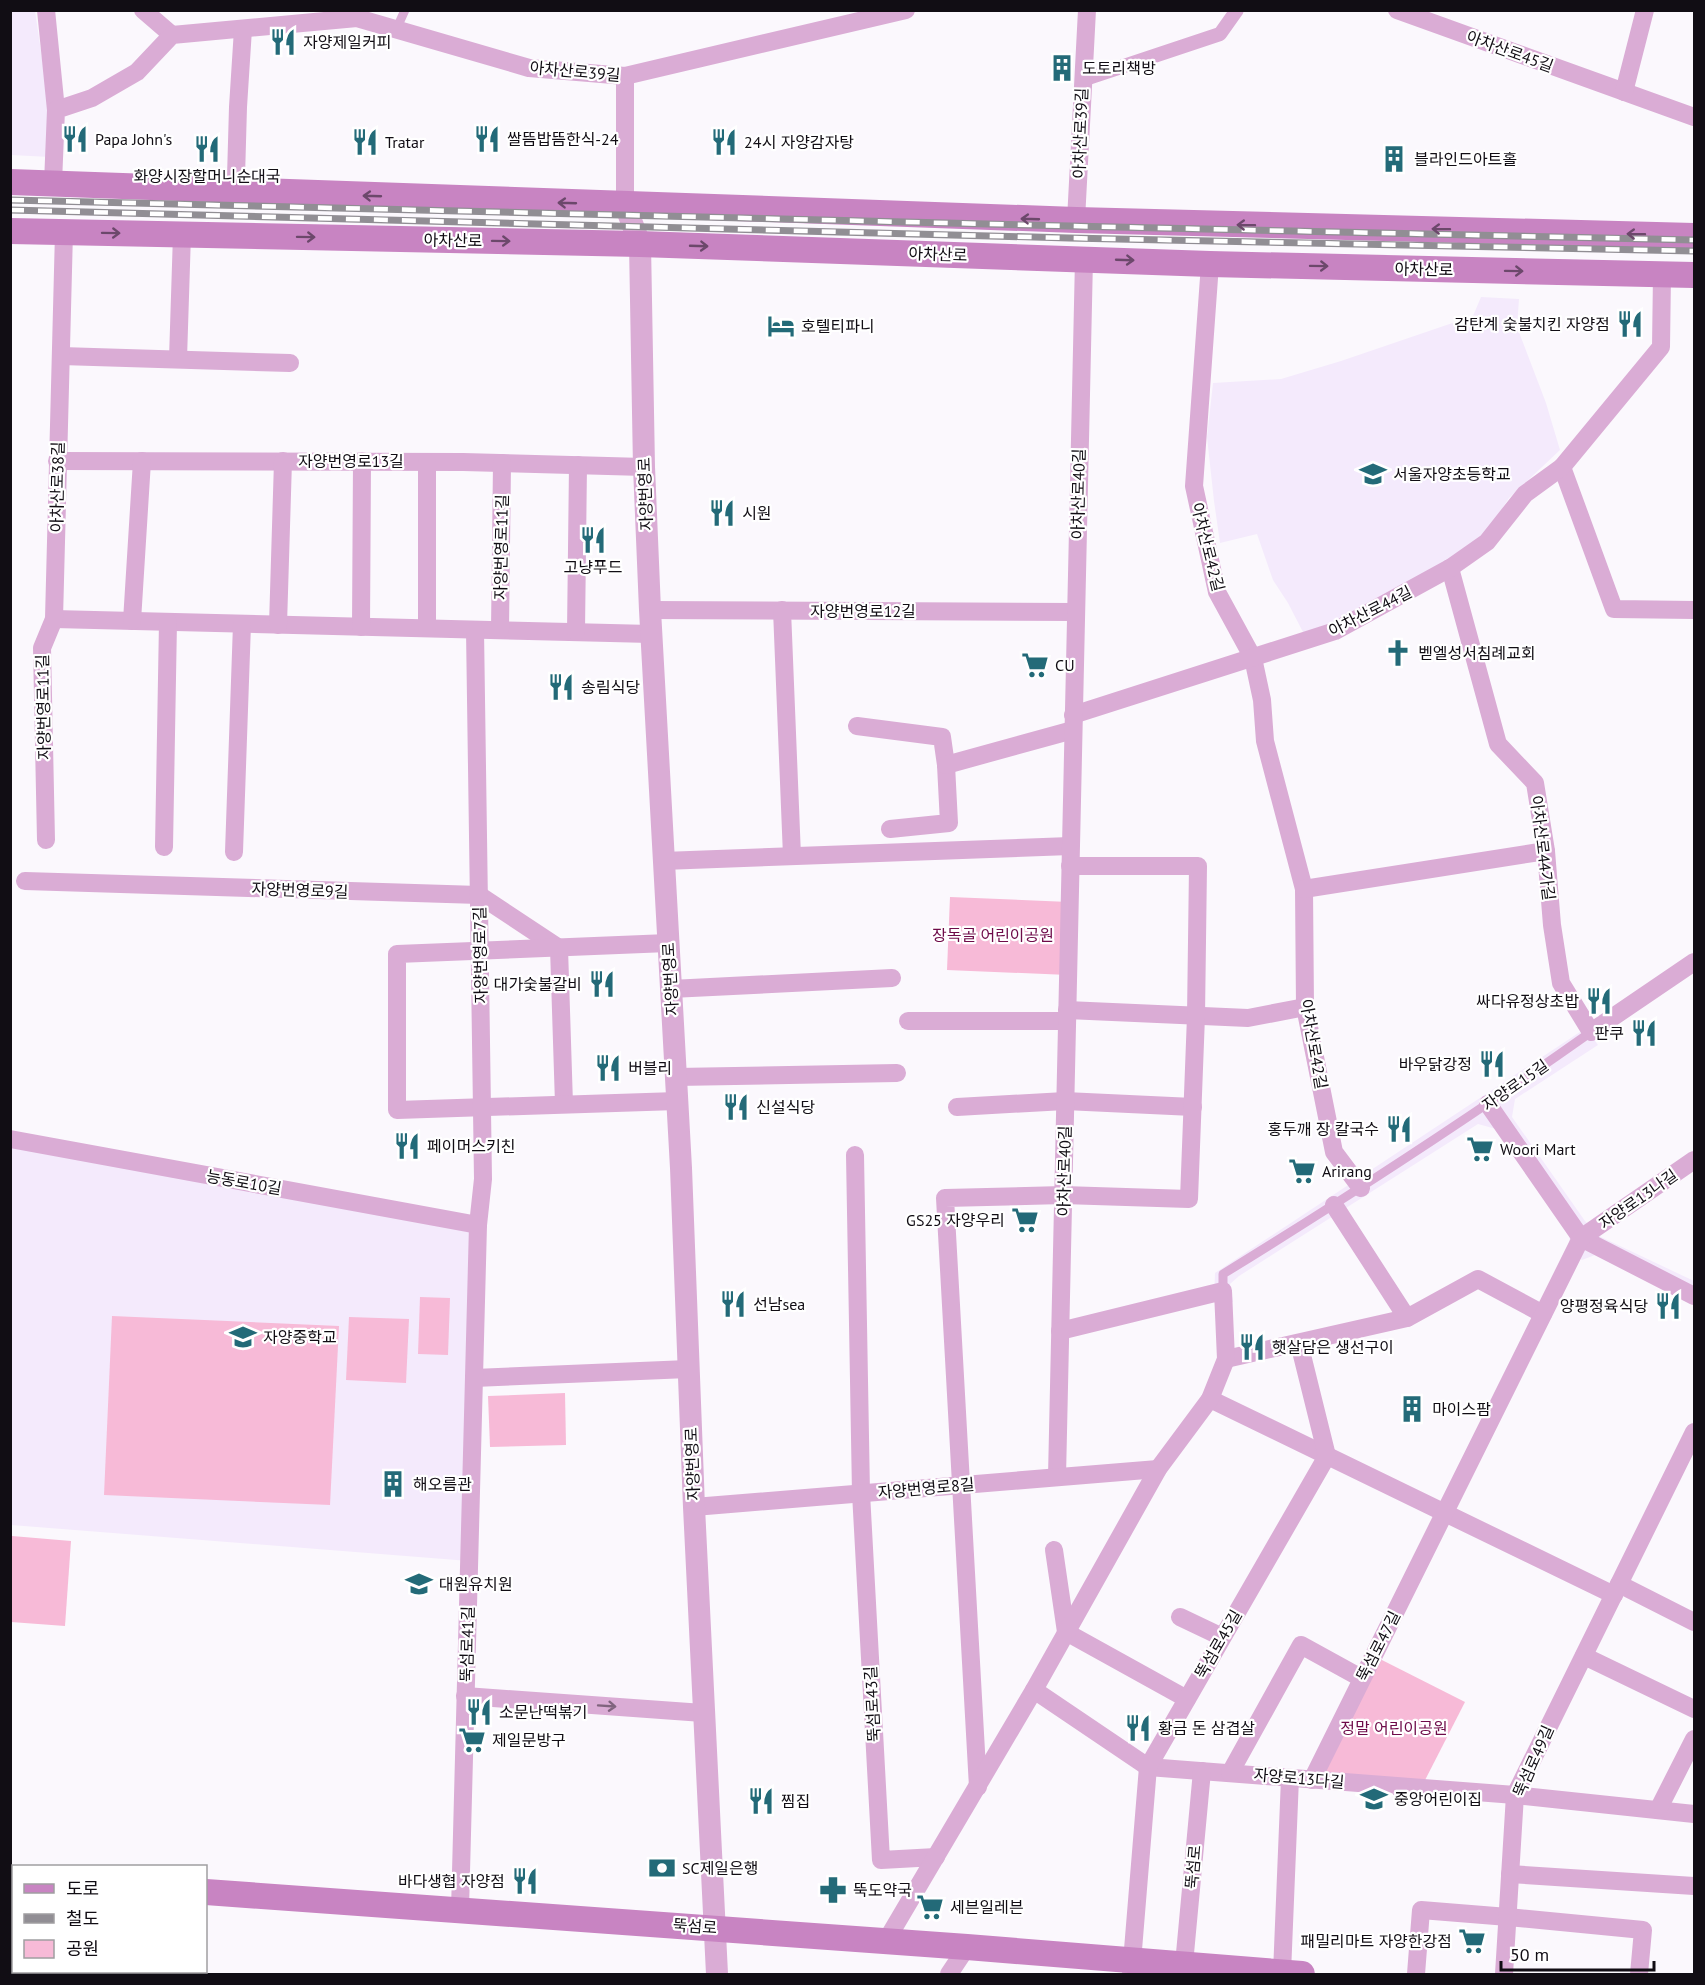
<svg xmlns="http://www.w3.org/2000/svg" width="1705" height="1985" viewBox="0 0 1705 1985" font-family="'PT Sans','Noto Sans KR',sans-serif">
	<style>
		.built { fill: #f4eafc }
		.green { fill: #f7bad7 }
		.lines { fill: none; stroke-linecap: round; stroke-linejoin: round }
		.service { stroke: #daacd5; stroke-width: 9 }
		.pedestrian { stroke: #daacd5; stroke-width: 14 }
		.minor { stroke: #daacd5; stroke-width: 18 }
		.tertiary { stroke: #daacd5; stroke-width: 22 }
		.secondary { stroke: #c884c2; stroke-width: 26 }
		.rail-casing { stroke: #918e94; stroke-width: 7 }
		.rail { stroke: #fff; stroke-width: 4.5; stroke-dasharray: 14; stroke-linecap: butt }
		.oneway { stroke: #6c486b }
		.oneway2 { stroke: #80647e }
		.labels { text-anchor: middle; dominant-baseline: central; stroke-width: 4.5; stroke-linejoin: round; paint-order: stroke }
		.poi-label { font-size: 16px; fill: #110d14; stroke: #fff; text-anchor: start }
		.street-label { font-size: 16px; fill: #110d14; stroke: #fff }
		.park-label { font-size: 16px; fill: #6e0b49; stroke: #fff }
	</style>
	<rect width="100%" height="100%" fill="#fbf8fd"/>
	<!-- built -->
	<g class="built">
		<polygon points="10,11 35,11 49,105 50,157 11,155"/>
		<polygon points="1481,297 1519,299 1517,327 1546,403 1560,450 1509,498 1483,538 1451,560 1357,612 1304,634 1288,603 1273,580 1257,534 1220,543 1214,501 1207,437 1213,383 1281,379 1341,361 1473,316"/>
		<polygon points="1586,1028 1598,1045 1515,1099 1512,1117 1585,1221 1601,1237 1694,1281 1694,1303 1595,1255 1582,1260 1569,1249 1570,1231 1496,1129 1478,1124 1239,1276 1230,1284 1233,1302 1214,1300 1215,1273"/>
		<polygon points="10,1139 478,1225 469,1561 11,1525"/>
	</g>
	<!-- green -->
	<g class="green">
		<polygon points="950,897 1069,902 1068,975 947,970"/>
		<polygon points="420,1297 450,1298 448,1355 418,1354"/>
		<polygon points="112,1316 339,1326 330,1505 104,1495"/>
		<polygon points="349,1317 409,1319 406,1383 346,1380"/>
		<polygon points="565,1393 566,1445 490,1447 488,1396"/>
		<polygon points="12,1536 71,1541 65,1626 11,1622"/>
		<polygon points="1374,1656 1465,1702 1421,1788 1312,1780"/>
	</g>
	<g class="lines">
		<!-- service -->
		<g class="service">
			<polyline points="396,30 405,10"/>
			<path d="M 1223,1291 L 1223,1274 C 1348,1197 1471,1117 1591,1032"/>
		</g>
		<!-- pedestrian -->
		<polyline class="pedestrian" points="1082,80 1220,34 1237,10"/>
		<!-- minor -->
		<g class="minor">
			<polyline points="46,10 56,110"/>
			<polyline points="143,10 172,35"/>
			<polyline points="1397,10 1694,117"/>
			<polyline points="625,76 625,205"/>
			<polyline points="1624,92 1645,10"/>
			<polyline points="53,183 56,110 92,98 137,72 172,35 357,18 529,68 625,76 906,10"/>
			<polyline points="238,191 236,177 238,107 243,29"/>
			<polyline points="1076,220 1087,10"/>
			<polyline points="1210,264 1194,486 1217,592 1253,658 1262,700 1265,741 1304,889 1305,1007 1334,1152 1361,1188"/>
			<polyline points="61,356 290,363"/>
			<polyline points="178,359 182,234"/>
			<polyline points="57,461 463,462 644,467"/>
			<polyline points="1562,467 1614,609 1694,610"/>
			<polyline points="1450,568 1498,744 1535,783 1546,851 1552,925 1561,983 1591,1032 1694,962"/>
			<polyline points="650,610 1075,612"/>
			<polyline points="782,610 792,856"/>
			<polyline points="54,619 651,634"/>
			<polyline points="132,621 142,461"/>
			<polyline points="278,625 283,461"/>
			<polyline points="361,627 362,461"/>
			<polyline points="427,628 427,462"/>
			<polyline points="500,630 502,463"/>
			<polyline points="576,632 578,465"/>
			<polyline points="1073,715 1335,631 1450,568 1487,542 1525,494 1562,467 1661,347 1662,274"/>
			<polyline points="857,726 942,737 946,765 949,823 890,829"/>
			<polyline points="946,765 1073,730"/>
			<polyline points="46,840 42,648 54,619 64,232"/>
			<polyline points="164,847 168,622"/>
			<polyline points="234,852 242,624"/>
			<polyline points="663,861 1070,846"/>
			<polyline points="25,881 479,895 559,948 564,1104"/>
			<polyline points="1304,889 1546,851"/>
			<polyline points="668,943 397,954 397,1110 677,1101"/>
			<polyline points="671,989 892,978"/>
			<polyline points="1067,1010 1248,1018 1305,1007"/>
			<polyline points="908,1021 1067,1021"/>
			<polyline points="676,1077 897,1073"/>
			<polyline points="1488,1104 1581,1238 1694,1296"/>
			<polyline points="957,1107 1065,1101 1193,1107"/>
			<polyline points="10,1139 478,1225"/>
			<polyline points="855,1155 861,1493 881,1860 936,1857"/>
			<polyline points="1334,1205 1407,1318"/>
			<polyline points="1226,1359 1407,1318 1478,1279 1543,1314"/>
			<polyline points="474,1378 688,1369"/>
			<polyline points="1210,1399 1614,1595"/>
			<polyline points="1057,1477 1084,259"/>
			<polyline points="694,1507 1158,1469"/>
			<polyline points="1054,1550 1066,1632 1187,1699"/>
			<polyline points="1619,1584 1694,1622"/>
			<polyline points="1180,1617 1222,1637"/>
			<polyline points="1584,1656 1694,1709"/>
			<polyline points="1034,1690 1148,1767 1515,1795 1694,1814"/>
			<polyline points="465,1696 703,1713"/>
			<polyline points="1230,1773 1301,1645 1361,1678"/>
			<polyline points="1312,1780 1581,1238 1694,1160"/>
			<polyline points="978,1787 945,1198 1063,1195 1189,1199 1196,1016 1198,866 1070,866"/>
			<polyline points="1658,1810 1694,1739"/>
			<polyline points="1510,1874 1694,1886"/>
			<polyline points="460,1910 478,1225 483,1179 475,630"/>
			<polyline points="886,1941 1034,1690 1158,1469 1210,1399 1226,1359 1223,1291 1060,1331"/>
			<polyline points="1184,1964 1202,1771"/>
			<polyline points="1282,1973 1290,1778"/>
			<polyline points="949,1974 967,1947"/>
			<polyline points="1131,1974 1148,1767 1327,1456 1299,1343"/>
			<polyline points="1416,1974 1421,1910 1508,1917 1643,1930 1639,1974"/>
			<polyline points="1504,1974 1515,1795 1694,1432"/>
		</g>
		<!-- tertiary -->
		<polyline class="tertiary" points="625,205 640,244 644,467 650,610 681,1168 694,1507 717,1974"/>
		<!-- secondary -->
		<g class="secondary">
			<polyline points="10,182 1076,220 1694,236"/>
			<polyline points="10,231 640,244 1210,264 1694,275"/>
			<polyline points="10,1879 14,1879"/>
			<polyline points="206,1892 967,1947 1302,1974"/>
		</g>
		<defs>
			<g id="rail">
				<polyline points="10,200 1070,226 1694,240"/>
				<polyline points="10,210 1069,238 1694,251"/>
			</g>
		</defs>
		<!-- rail casing -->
		<use href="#rail" class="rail-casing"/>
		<!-- rail -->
		<use href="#rail" class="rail"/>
	</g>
	<!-- one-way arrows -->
	<defs><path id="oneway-shaft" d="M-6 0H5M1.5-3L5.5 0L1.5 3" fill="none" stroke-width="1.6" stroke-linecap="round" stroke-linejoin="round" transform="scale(1.5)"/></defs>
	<g class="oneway">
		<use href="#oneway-shaft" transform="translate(372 196) rotate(-178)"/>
		<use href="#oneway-shaft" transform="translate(567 203) rotate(-178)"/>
		<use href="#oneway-shaft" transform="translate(1030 219) rotate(-178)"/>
		<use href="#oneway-shaft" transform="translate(1246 225) rotate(-179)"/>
		<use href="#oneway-shaft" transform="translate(1441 229) rotate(-179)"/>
		<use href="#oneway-shaft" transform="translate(111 233) rotate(1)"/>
		<use href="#oneway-shaft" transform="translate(1636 234) rotate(-179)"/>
		<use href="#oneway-shaft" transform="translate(306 237) rotate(1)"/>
		<use href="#oneway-shaft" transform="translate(501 241) rotate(1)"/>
		<use href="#oneway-shaft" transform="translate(699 246) rotate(2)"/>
		<use href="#oneway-shaft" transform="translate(1125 260) rotate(2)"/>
		<use href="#oneway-shaft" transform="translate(1319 266) rotate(1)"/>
		<use href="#oneway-shaft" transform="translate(1514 271) rotate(1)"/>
	</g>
	<use class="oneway2" href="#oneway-shaft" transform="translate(607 1706) rotate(4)"/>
	<!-- icons -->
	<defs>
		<symbol id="restaurant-bare" viewBox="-9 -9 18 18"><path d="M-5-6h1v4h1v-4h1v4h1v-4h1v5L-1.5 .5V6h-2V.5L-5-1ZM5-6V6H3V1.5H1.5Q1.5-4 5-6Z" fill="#236a78" stroke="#fff" stroke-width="2.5" paint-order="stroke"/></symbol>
		<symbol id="building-bare" viewBox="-9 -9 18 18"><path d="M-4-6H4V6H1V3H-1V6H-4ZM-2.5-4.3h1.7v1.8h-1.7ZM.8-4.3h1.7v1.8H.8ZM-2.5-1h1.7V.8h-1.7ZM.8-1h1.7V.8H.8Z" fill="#236a78" stroke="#fff" stroke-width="2.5" paint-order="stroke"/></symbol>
		<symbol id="hotel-bare" viewBox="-9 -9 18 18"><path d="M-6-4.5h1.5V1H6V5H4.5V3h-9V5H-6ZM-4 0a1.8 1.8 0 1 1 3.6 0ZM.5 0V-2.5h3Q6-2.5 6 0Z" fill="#236a78" stroke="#fff" stroke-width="2.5" paint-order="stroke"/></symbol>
		<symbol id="school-bare" viewBox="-9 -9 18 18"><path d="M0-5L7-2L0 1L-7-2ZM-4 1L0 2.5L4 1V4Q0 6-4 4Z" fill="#236a78" stroke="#fff" stroke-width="2.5" paint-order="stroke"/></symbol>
		<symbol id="church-bare" viewBox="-9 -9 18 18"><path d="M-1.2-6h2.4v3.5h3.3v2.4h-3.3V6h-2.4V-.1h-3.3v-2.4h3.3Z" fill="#236a78" stroke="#fff" stroke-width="2.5" paint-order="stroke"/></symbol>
		<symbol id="supermarket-bare" viewBox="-9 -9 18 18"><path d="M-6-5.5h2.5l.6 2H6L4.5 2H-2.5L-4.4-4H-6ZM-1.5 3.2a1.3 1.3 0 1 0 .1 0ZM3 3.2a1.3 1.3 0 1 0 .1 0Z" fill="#236a78" stroke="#fff" stroke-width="2.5" paint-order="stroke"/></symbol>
		<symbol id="bank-bare" viewBox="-9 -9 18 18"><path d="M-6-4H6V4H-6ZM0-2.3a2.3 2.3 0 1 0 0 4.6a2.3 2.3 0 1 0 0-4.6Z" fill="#236a78" stroke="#fff" stroke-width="2.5" paint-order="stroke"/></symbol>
		<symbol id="pharmacy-bare" viewBox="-9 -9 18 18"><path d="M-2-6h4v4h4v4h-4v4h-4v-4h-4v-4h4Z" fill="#236a78" stroke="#fff" stroke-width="2.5" paint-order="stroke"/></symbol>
	</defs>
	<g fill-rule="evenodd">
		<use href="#restaurant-bare" x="264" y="23" width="38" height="38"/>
		<use href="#building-bare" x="1043" y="49" width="38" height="38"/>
		<use href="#restaurant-bare" x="56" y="120" width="38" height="38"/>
		<use href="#restaurant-bare" x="468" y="120" width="38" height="38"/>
		<use href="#restaurant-bare" x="346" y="123" width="38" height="38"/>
		<use href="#restaurant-bare" x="705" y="123" width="38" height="38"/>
		<use href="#restaurant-bare" x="188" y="130" width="38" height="38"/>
		<use href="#building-bare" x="1375" y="140" width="38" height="38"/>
		<use href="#restaurant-bare" x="1611" y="305" width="38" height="38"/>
		<use href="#hotel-bare" x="762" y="307" width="38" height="38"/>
		<use href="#school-bare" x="1354" y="455" width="38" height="38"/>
		<use href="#restaurant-bare" x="703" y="494" width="38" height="38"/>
		<use href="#restaurant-bare" x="574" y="521" width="38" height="38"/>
		<use href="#church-bare" x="1379" y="634" width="38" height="38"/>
		<use href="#supermarket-bare" x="1016" y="646" width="38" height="38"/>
		<use href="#restaurant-bare" x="542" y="668" width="38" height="38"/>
		<use href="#restaurant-bare" x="583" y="965" width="38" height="38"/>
		<use href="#restaurant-bare" x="1580" y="982" width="38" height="38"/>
		<use href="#restaurant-bare" x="1625" y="1014" width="38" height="38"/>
		<use href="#restaurant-bare" x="1473" y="1045" width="38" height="38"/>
		<use href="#restaurant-bare" x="589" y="1049" width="38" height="38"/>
		<use href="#restaurant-bare" x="717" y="1088" width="38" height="38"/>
		<use href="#restaurant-bare" x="1380" y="1110" width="38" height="38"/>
		<use href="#restaurant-bare" x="388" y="1127" width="38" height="38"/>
		<use href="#supermarket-bare" x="1461" y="1130" width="38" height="38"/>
		<use href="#supermarket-bare" x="1283" y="1152" width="38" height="38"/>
		<use href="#supermarket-bare" x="1006" y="1201" width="38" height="38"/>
		<use href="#restaurant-bare" x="714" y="1285" width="38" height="38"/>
		<use href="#restaurant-bare" x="1649" y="1287" width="38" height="38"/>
		<use href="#school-bare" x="224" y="1318" width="38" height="38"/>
		<use href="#restaurant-bare" x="1233" y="1328" width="38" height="38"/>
		<use href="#building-bare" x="1393" y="1390" width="38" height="38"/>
		<use href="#building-bare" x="374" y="1465" width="38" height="38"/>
		<use href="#school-bare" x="400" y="1565" width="38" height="38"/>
		<use href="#restaurant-bare" x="460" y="1693" width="38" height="38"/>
		<use href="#restaurant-bare" x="1119" y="1709" width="38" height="38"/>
		<use href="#supermarket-bare" x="453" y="1721" width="38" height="38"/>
		<use href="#school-bare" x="1355" y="1780" width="38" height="38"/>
		<use href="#restaurant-bare" x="742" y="1782" width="38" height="38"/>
		<use href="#bank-bare" x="643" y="1849" width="38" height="38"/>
		<use href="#restaurant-bare" x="506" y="1862" width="38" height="38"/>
		<use href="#pharmacy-bare" x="814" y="1871" width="38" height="38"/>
		<use href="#supermarket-bare" x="911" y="1888" width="38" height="38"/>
		<use href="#supermarket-bare" x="1453" y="1922" width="38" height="38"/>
	</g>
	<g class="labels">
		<!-- poi labels -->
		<g class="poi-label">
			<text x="303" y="42">자양제일커피</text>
			<text x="1082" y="68">도토리책방</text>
			<text x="95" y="139">Papa John's</text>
			<text x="507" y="139">쌀뜸밥뜸한식-24</text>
			<text x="385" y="142">Tratar</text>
			<text x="744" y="142">24시 자양감자탕</text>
			<text x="1414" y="159">블라인드아트홀</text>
			<text x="207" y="176" text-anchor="middle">화양시장할머니순대국</text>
			<text x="1610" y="324" text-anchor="end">감탄계 숯불치킨 자양점</text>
			<text x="801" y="326">호텔티파니</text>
			<text x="1393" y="474">서울자양초등학교</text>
			<text x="742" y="513">시원</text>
			<text x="593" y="567" text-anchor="middle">고냥푸드</text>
			<text x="1418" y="653">벧엘성서침례교회</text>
			<text x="1055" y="665">CU</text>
			<text x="581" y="687">송림식당</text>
			<text x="582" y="984" text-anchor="end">대가숯불갈비</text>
			<text x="1579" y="1001" text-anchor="end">싸다유정상초밥</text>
			<text x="1624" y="1033" text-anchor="end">판쿠</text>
			<text x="1472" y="1064" text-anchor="end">바우닭강정</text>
			<text x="628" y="1068">버블리</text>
			<text x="756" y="1107">신설식당</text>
			<text x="1379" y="1129" text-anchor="end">홍두깨 장 칼국수</text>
			<text x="427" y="1146">페이머스키친</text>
			<text x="1500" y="1149">Woori Mart</text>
			<text x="1322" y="1171">Arirang</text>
			<text x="1005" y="1220" text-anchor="end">GS25 자양우리</text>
			<text x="753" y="1304">선남sea</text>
			<text x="1648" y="1306" text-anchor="end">양평정육식당</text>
			<text x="263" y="1337">자양중학교</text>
			<text x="1272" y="1347">햇살담은 생선구이</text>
			<text x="1432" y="1409">마이스팜</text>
			<text x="413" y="1484">해오름관</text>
			<text x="439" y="1584">대원유치원</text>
			<text x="499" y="1712">소문난떡볶기</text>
			<text x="1158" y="1728">황금 돈 삼겹살</text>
			<text x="492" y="1740">제일문방구</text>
			<text x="1394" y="1799">중앙어린이집</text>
			<text x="781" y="1801">찜집</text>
			<text x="682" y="1868">SC제일은행</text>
			<text x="505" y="1881" text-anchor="end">바다생협 자양점</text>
			<text x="853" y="1890">뚝도약국</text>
			<text x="950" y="1907">세븐일레븐</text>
			<text x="1452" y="1941" text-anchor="end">패밀리마트 자양한강점</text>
		</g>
		<!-- street labels -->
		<g class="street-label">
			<text transform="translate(1510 51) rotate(20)">아차산로45길</text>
			<text transform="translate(575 71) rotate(5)">아차산로39길</text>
			<text transform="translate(1080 133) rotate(-88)">아차산로39길</text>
			<text transform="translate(453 240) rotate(1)">아차산로</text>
			<text transform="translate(938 254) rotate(2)">아차산로</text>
			<text transform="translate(1424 269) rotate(1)">아차산로</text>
			<text x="351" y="461">자양번영로13길</text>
			<text transform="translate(57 487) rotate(-89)">아차산로38길</text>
			<text transform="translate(645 494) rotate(-92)">자양번영로</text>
			<text transform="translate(1078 494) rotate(-89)">아차산로40길</text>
			<text transform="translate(501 547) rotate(-89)">자양번영로11길</text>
			<text transform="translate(1208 547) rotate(76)">아차산로42길</text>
			<text x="863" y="611">자양번영로12길</text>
			<text transform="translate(1370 611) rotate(-27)">아차산로44길</text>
			<text transform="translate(43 707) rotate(-91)">자양번영로11길</text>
			<text transform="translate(1543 848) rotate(83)">아차산로44가길</text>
			<text transform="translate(300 890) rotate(2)">자양번영로9길</text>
			<text transform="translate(480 955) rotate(-91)">자양번영로7길</text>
			<text transform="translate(670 979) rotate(-93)">자양번영로</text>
			<text transform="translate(1314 1044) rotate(80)">아차산로42길</text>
			<text transform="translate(1515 1085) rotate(-35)">자양로15길</text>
			<text transform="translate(1064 1171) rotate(-89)">아차산로40길</text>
			<text transform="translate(244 1182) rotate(10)">능동로10길</text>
			<text transform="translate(1638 1199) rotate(-35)">자양로13나길</text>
			<text transform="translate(692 1464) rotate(-92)">자양번영로</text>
			<text transform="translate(926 1488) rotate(-5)">자양번영로8길</text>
			<text transform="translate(467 1644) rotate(-89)">뚝섬로41길</text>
			<text transform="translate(1218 1644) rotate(-60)">뚝섬로45길</text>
			<text transform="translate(1378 1646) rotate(-63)">뚝섬로47길</text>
			<text transform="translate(872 1704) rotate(-93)">뚝섬로43길</text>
			<text transform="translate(1533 1761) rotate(-66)">뚝섬로49길</text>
			<text transform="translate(1299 1778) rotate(5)">자양로13다길</text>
			<text transform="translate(1193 1867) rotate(-85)">뚝섬로</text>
			<text transform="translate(695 1926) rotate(4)">뚝섬로</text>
		</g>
		<!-- park labels -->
		<g class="park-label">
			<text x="993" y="935">장독골 어린이공원</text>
			<text x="1394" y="1728">정말 어린이공원</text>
		</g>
	</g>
	<!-- border -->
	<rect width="1705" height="1985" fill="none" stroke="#110d14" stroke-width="24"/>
	<!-- legend -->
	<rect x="12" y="1865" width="195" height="108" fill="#ffffff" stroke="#a09ea1" stroke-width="1.5"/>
	<rect x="24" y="1884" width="30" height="9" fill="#c884c2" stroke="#a09ea1" stroke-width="1.5"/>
	<text x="66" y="1895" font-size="18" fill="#110d14">도로</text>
	<rect x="24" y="1914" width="30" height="9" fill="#918e94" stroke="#a09ea1" stroke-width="1.5"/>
	<text x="66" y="1925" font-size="18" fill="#110d14">철도</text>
	<rect x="24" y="1940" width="30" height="18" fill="#f7bad7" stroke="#a09ea1" stroke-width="1.5"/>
	<text x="66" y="1955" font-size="18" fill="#110d14">공원</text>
	<!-- scale -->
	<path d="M1501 1961v9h153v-9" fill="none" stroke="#110d14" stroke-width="3"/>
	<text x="1510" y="1961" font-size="18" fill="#110d14" stroke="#ffffff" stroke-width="4.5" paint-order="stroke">50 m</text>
</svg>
